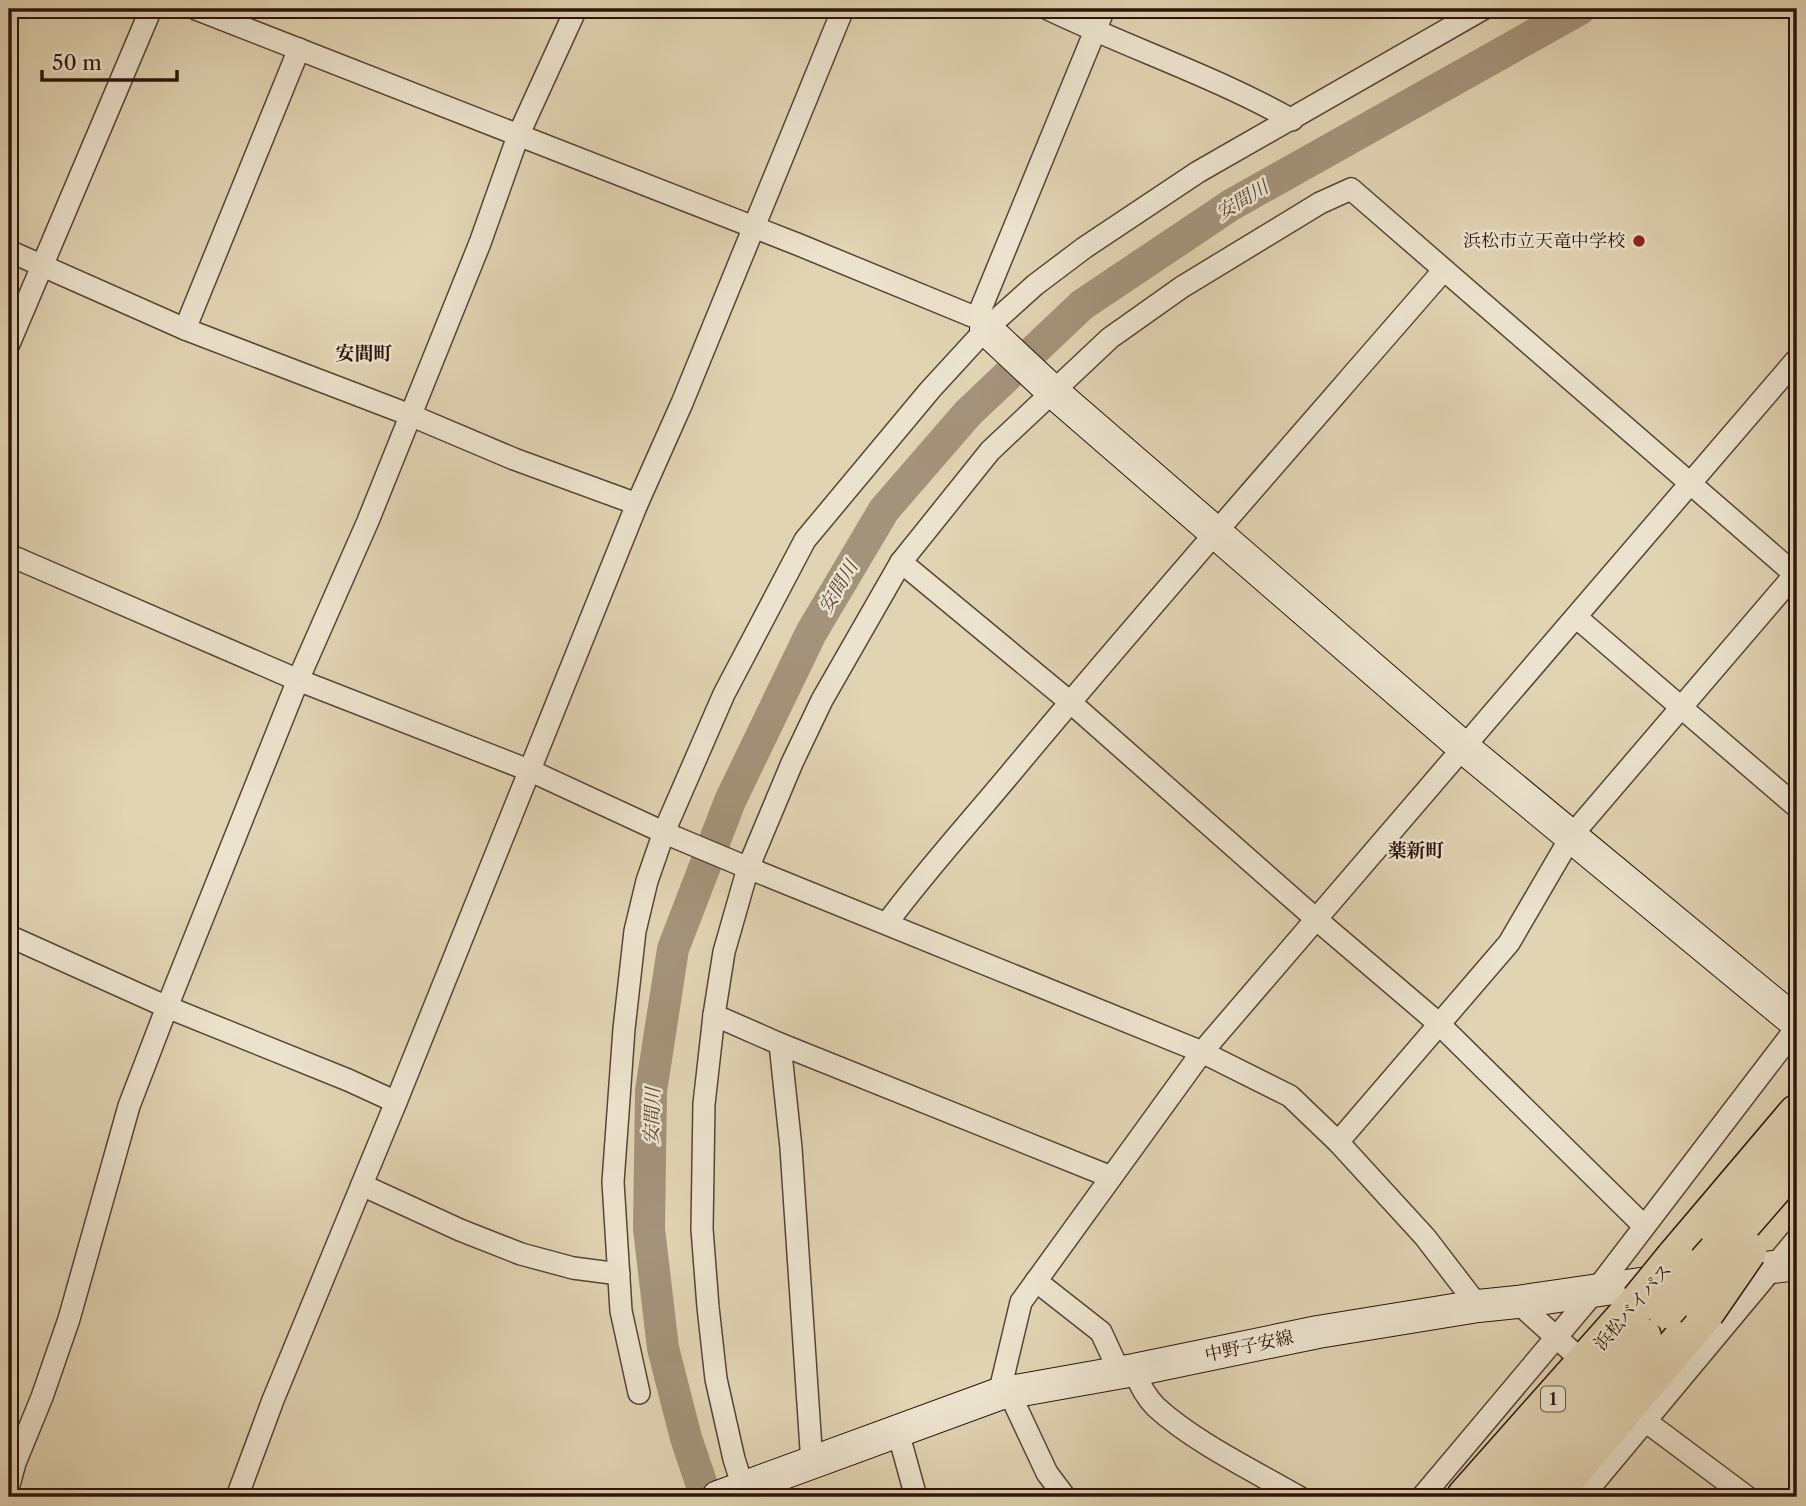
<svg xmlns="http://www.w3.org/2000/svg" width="1806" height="1506" viewBox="0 0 1806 1506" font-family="'Libre Caslon Text','Noto Serif JP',serif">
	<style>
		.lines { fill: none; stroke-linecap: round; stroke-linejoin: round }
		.river { stroke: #a3937a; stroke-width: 32 }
		.street-casing { stroke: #584435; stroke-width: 24 }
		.secondary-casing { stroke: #2b140b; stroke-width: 34 }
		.highway-casing { stroke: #2b140b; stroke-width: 41 }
		.street { stroke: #ece3ce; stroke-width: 21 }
		.secondary { stroke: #ece3ce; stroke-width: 32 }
		.highway { stroke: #e1d4b3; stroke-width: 38 }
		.highway-bridge-casing { stroke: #2b140b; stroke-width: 41; stroke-linecap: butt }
		.highway-bridge { stroke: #e1d4b3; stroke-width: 38 }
		.poi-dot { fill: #8f2418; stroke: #ece3ce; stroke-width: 2.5 }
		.labels { text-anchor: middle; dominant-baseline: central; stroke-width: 5; stroke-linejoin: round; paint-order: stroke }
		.shield { fill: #ece3ce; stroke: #655246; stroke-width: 2 }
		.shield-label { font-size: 16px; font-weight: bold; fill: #2b140b }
		.poi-label { font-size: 18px; fill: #2b140b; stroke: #ece3ce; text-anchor: end }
		.street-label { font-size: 18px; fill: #2b140b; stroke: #ece3ce }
		.water-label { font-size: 19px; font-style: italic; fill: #5b4737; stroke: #ece3ce }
		.neighbourhood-label { font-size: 19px; font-weight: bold; fill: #2b140b; stroke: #ece3ce }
	</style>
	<rect width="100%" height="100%" fill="#e1d4b3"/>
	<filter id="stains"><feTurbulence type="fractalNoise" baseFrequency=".00286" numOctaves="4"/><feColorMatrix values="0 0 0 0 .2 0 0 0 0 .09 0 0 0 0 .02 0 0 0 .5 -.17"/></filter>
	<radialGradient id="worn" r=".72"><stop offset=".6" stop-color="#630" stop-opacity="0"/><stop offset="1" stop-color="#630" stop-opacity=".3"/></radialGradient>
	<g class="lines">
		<!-- river -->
		<polyline class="river" points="706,1497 686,1438 663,1348 649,1229 651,1091 673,949 730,801 811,633 884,510 968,413 1082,305 1231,205 1580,9"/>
		<defs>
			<g id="street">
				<polyline points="196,9 797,244 977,318 986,329"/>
				<path d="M 1048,9 C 1129,48 1214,76 1292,120"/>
				<polyline points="9,251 185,329 410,415 514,459 637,504 396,1102 348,1080 167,1007 9,936"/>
				<polyline points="977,318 1104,9"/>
				<polyline points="185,329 299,49"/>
				<polyline points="9,344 151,9"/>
				<polyline points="637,504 682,403 843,9"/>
				<polyline points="9,555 298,680 531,771 665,833 746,867 1202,1052 1290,1096 1338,1142 1425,1237 1478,1306"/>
				<polyline points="901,562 1070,702 1316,919 1438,1023 1643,1225"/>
				<polyline points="1576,617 1797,807"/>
				<path d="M 887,923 C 927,869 972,820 1015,768 C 1155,600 1300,436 1443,271"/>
				<polyline points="714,1015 780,1044 1111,1177"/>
				<polyline points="780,1044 791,1148 812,1464"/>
				<polyline points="1338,1142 1509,943 1572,835 1797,572"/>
				<polyline points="362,1185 460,1230 521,1254 573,1268 619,1274"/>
				<polyline points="1036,1281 1101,1332 1119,1371"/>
				<polyline points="1517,1302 1577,1356"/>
				<path d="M 1134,1370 C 1139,1384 1145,1396 1156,1407 C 1194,1442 1254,1471 1299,1497"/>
				<polyline points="1009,1392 1047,1473 1065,1497"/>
				<polyline points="639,1393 621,1311 613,1182 624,1029 635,931 647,881 664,832 724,694 805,540 930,390 986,329 1035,285 1084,248 1198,172 1483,9"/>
				<polyline points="999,1394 1021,1302 1202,1052 1797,359"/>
				<polyline points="1636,1414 1747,1497"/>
				<polyline points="898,1432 916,1497"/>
				<polyline points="9,1485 15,1463 42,1397 69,1319 129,1106 167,1007 298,680 368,521 480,243 518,136 576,9"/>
				<polyline points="237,1497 273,1400 396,1102"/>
				<polyline points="746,1497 734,1459 716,1379 708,1307 702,1229 704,1104 714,1015 724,952 748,868 792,763 822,700 901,562 990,451 1110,338 1182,287 1320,203 1351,189 1797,576"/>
				<polyline points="1422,1497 1596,1290 1797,1027"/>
				<polyline points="1582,1497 1797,1239"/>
			</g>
			<g id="secondary">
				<polyline points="986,329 1051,390 1463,747 1797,1023"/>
				<polyline points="1716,1274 1797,1264"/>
				<polyline points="718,1497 999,1394 1134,1370 1318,1332 1478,1306 1517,1302 1668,1280"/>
			</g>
			<g id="highway">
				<polyline points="1717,1252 1797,1160"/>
				<polyline points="1675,1258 1797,1114"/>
				<polyline points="1466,1497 1640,1301"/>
				<polyline points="1506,1497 1642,1337"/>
				<polyline points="1550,1497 1705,1312"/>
			</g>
		</defs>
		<!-- street casing -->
		<use href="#street" class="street-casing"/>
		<!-- secondary casing -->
		<use href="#secondary" class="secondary-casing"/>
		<!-- highway casing -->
		<use href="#highway" class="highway-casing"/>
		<!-- street -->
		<use href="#street" class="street"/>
		<!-- secondary -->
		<use href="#secondary" class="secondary"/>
		<!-- highway -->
		<use href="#highway" class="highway"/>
		<defs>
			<g id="highway-bridge">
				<polyline points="1640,1301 1675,1258"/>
				<polyline points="1666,1309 1717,1252"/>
				<polyline points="1705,1312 1747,1251"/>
			</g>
		</defs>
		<!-- highway-bridge casing -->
		<use href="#highway-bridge" class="highway-bridge-casing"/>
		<!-- highway-bridge -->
		<use href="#highway-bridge" class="highway-bridge"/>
	</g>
	<!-- markers -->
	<circle class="poi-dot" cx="1639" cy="241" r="7"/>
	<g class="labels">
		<!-- shield labels -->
		<rect class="shield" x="1541" y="1386.5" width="24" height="25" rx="5"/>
		<g class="shield-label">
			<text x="1553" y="1399">1</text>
		</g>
		<!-- poi labels -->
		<g class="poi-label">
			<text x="1625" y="241">浜松市立天竜中学校</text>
		</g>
		<!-- street labels -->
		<g class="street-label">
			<text transform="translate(1633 1307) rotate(-49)">浜松バイパス</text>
			<text transform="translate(1249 1346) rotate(-12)">中野子安線</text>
		</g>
		<!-- water labels -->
		<g class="water-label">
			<text transform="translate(1242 200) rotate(-31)">安間川</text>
			<text transform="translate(838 587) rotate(-59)">安間川</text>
			<text transform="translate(652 1116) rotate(-88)">安間川</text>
		</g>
		<!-- neighbourhood labels -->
		<g class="neighbourhood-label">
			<text x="364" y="353">安間町</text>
			<text x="1416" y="850">薬新町</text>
		</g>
	</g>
	<!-- margin -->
	<rect width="1806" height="1506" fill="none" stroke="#e1d4b3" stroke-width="35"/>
	<rect x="10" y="10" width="1785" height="1485" fill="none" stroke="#2b140b" stroke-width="3.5"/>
	<rect x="18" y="18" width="1771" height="1471" fill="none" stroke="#2b140b" stroke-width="2"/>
	<!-- scale -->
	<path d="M42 70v10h135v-10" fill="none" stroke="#2b140b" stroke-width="3.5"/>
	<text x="52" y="70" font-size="21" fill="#2b140b" stroke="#ece3ce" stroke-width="5" paint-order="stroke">50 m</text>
	<rect width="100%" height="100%" filter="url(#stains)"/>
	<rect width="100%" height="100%" fill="url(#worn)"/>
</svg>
